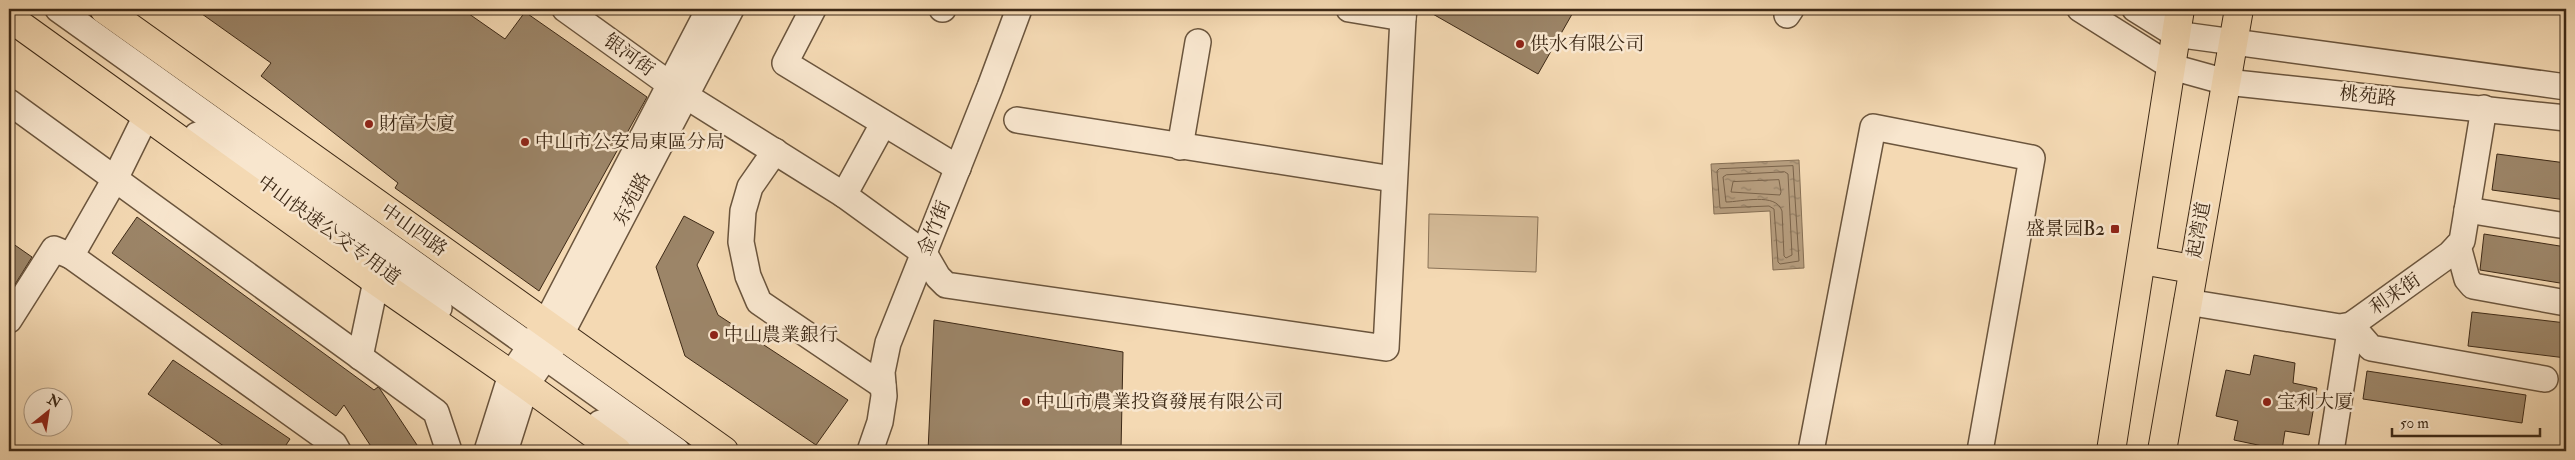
<svg xmlns="http://www.w3.org/2000/svg" width="2575" height="460" viewBox="0 0 2575 460" font-family="'IM FELL Double Pica','Noto Serif SC',serif">
	<style>
		.green { fill: #d5bb98; stroke: #897257 }
		.water { fill: url(#water-ripples); stroke: #866f54 }
		.lines { fill: none; stroke-linecap: round; stroke-linejoin: round }
		.shore { stroke: #7a634a; stroke-width: 1 }
		.building { fill: #9c8568; stroke: #3d2916 }
		.minor-casing { stroke: #6b553d; stroke-width: 28 }
		.major-casing { stroke: #3d2916; stroke-width: 30 }
		.minor { stroke: #f8e6ce; stroke-width: 25 }
		.major { stroke: #f4d9b3; stroke-width: 28 }
		.poi-dot { fill: #8f2418; stroke: #f8e6ce; stroke-width: 2 }
		.labels { text-anchor: middle; dominant-baseline: central; stroke-width: 5; stroke-linejoin: round; paint-order: stroke }
		.poi-label { font-size: 19px; fill: #3d2916; stroke: #f8e6ce; text-anchor: start }
		.street-label { font-size: 19px; fill: #3d2916; stroke: #f8e6ce }
	</style>
	<defs>
		<pattern id="water-ripples" width="26" height="14" patternUnits="userSpaceOnUse" patternTransform="scale(1.25)"><rect width="26" height="14" fill="#b69d7e"/><path d="M2 4q2-2 4 0t4 0M15 11q2-2 4 0t4 0" fill="none" stroke="#958066"/></pattern>
	</defs>
	<rect width="100%" height="100%" fill="#f4d9b3"/>
	<filter id="stains"><feTurbulence type="fractalNoise" baseFrequency=".004" numOctaves="4"/><feColorMatrix values="0 0 0 0 .2 0 0 0 0 .09 0 0 0 0 .02 0 0 0 .5 -.17"/></filter>
	<radialGradient id="worn" r=".72"><stop offset=".6" stop-color="#630" stop-opacity="0"/><stop offset="1" stop-color="#630" stop-opacity=".3"/></radialGradient>
	<!-- green -->
	<polygon class="green" points="1429,214 1538,217 1536,272 1428,268"/>
	<!-- water -->
	<polygon class="water" points="1799,160 1804,268 1773,270 1770,211 1714,214 1711,164"/>
	<g class="lines">
		<!-- shore -->
		<g class="shore">
			<polygon points="1793,166 1799,261 1780,264 1778,262 1774,209 1769,206 1720,208 1717,171 1719,169"/>
			<path d="M 1785,172 L 1788,174 L 1792,255 L 1786,258 L 1784,256 L 1782,211 C 1776,192 1741,202 1726,202 L 1723,177 L 1726,175 Z"/>
			<polygon points="1779,180 1781,192 1780,195 1731,192 1733,182"/>
		</g>
	</g>
	<!-- building -->
	<g class="building">
		<polygon points="195,9 462,9 505,39 525,12 647,97 539,291 395,188 398,183 261,76 271,63"/>
		<polygon points="1424,9 1575,9 1538,74"/>
		<polygon points="2497,154 2566,163 2566,200 2492,190"/>
		<polygon points="684,216 714,232 697,265 718,315 848,400 816,445 685,356 656,267"/>
		<polygon points="137,217 374,390 378,387 380,389 421,451 374,451 344,405 336,416 112,253"/>
		<polygon points="2484,234 2566,247 2566,284 2480,270"/>
		<polygon points="9,241 32,257 9,294"/>
		<polygon points="2472,312 2566,323 2566,358 2468,346"/>
		<polygon points="934,320 1123,352 1121,451 928,451"/>
		<polygon points="2254,355 2295,363 2293,383 2317,388 2309,435 2285,431 2282,450 2234,440 2238,421 2216,416 2226,370 2250,375"/>
		<polygon points="173,360 290,439 282,451 231,451 148,394"/>
		<polygon points="2367,371 2526,395 2522,423 2363,399"/>
	</g>
	<g class="lines">
		<defs>
			<g id="minor">
				<polyline points="58,9 677,451"/>
				<polyline points="565,9 686,96 844,195 924,253 938,277 946,285 1386,348 1403,18"/>
				<polyline points="813,9 785,63 958,168"/>
				<polyline points="942,9 943,9"/>
				<polyline points="1349,9 1403,18 1404,9"/>
				<polyline points="2080,9 2172,67 2226,82 2566,118"/>
				<polyline points="2135,9 2175,34 2566,87"/>
				<polyline points="1787,15 1791,9"/>
				<polyline points="9,102 436,412 449,451"/>
				<polyline points="1017,120 1393,179"/>
				<polyline points="197,135 439,308"/>
				<polyline points="1180,147 1198,42"/>
				<polyline points="775,151 750,187 743,211 741,242 748,276 759,302 883,386"/>
				<polyline points="844,195 883,124"/>
				<polyline points="2467,210 2566,226"/>
				<polyline points="2458,246 2467,279 2473,286 2566,303"/>
				<polyline points="71,256 334,444 338,451"/>
				<polyline points="2187,302 2340,327 2351,325 2361,318 2450,254 2462,241 2484,108"/>
				<polyline points="9,320 54,249 71,256 115,179 146,116"/>
				<polyline points="2351,325 2371,348 2545,379"/>
				<polyline points="360,357 376,281"/>
				<polyline points="600,423 639,451"/>
				<polyline points="487,451 511,375 546,323 709,9"/>
				<polyline points="505,451 526,385 560,336 731,9"/>
				<polyline points="870,451 880,422 884,396 882,372 888,343 990,87 1019,9"/>
				<polyline points="1811,451 1873,127 2032,158 1980,451"/>
				<polyline points="2331,451 2351,325"/>
			</g>
			<g id="major">
				<polyline points="104,9 724,451"/>
				<polyline points="9,17 376,281 526,385 617,451"/>
				<polyline points="2142,260 2192,269"/>
				<polyline points="2111,451 2180,9"/>
				<polyline points="2162,451 2239,9"/>
			</g>
		</defs>
		<!-- minor casing -->
		<use href="#minor" class="minor-casing"/>
		<!-- major casing -->
		<use href="#major" class="major-casing"/>
		<!-- minor -->
		<use href="#minor" class="minor"/>
		<!-- major -->
		<use href="#major" class="major"/>
	</g>
	<!-- markers -->
	<g class="poi-dot">
		<circle cx="1520" cy="44" r="5"/>
		<circle cx="369" cy="124" r="5"/>
		<circle cx="525" cy="142" r="5"/>
		<rect x="2110" y="224" width="10" height="10" rx="2.5"/>
		<circle cx="714" cy="335" r="5"/>
		<circle cx="1026" cy="402" r="5"/>
		<circle cx="2267" cy="402" r="5"/>
	</g>
	<g class="labels">
		<!-- poi labels -->
		<g class="poi-label">
			<text x="1530" y="44">供水有限公司</text>
			<text x="379" y="124">財富大廈</text>
			<text x="535" y="142">中山市公安局東區分局</text>
			<text x="2105" y="229" text-anchor="end">盛景园B2</text>
			<text x="724" y="335">中山農業銀行</text>
			<text x="1036" y="402">中山市農業投資發展有限公司</text>
			<text x="2277" y="402">宝利大厦</text>
		</g>
		<!-- street labels -->
		<g class="street-label">
			<text transform="translate(629 55) rotate(36)">银河街</text>
			<text transform="translate(2368 96) rotate(6)">桃苑路</text>
			<text transform="translate(632 199) rotate(-62)">东苑路</text>
			<text transform="translate(934 228) rotate(-68)">金竹街</text>
			<text transform="translate(329 230) rotate(36)">中山快速公交专用道</text>
			<text transform="translate(414 230) rotate(35)">中山四路</text>
			<text transform="translate(2199 230) rotate(-80)">起湾道</text>
			<text transform="translate(2395 294) rotate(-35)">利来街</text>
		</g>
	</g>
	<!-- margin -->
	<rect width="2575" height="460" fill="none" stroke="#f4d9b3" stroke-width="30"/>
	<rect x="10" y="10" width="2555" height="440" fill="none" stroke="#3d2916" stroke-width="2.5"/>
	<rect x="15" y="15" width="2545" height="430" fill="none" stroke="#3d2916"/>
	<!-- north arrow -->
	<g transform="translate(48 412) rotate(30)"><circle r="24" fill="#f8e6ce" stroke="#ad9a84"/>
	<path d="M0-4L9 19L0 12L-9 19Z" fill="#8f2418"/>
	<text y="-8" font-size="14" font-weight="bold" text-anchor="middle" fill="#3d2916">N</text>
	</g>
	<!-- scale -->
	<path d="M2392 428v8h148v-8" fill="none" stroke="#3d2916" stroke-width="2.5"/>
	<text x="2400" y="428" font-size="15" fill="#3d2916" stroke="#f8e6ce" stroke-width="4" paint-order="stroke">50 m</text>
	<rect width="100%" height="100%" filter="url(#stains)"/>
	<rect width="100%" height="100%" fill="url(#worn)"/>
</svg>
